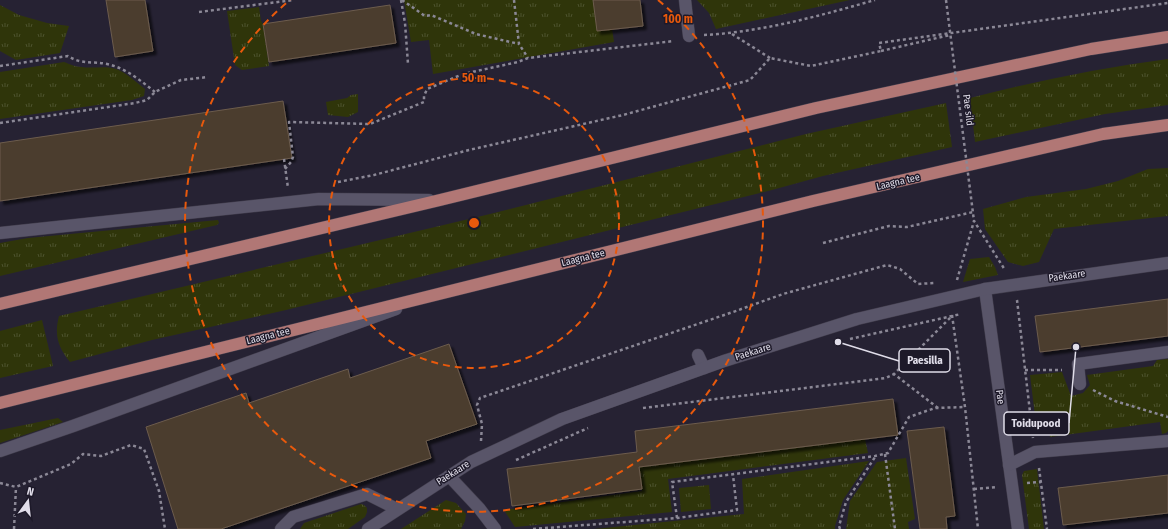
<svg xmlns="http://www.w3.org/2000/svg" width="1168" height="529" viewBox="0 0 1168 529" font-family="'Fira Sans Condensed',sans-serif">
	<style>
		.grass { fill: url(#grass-tufts) }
		.building { fill: #4b3c2d; stroke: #6c5c4d; filter: url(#shadow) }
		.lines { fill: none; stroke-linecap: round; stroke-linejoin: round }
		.minor-casing { stroke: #413d4c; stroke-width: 13 }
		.major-casing { stroke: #413d4c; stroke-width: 13 }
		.path { stroke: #8b8896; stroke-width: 2.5; stroke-dasharray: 3 3; stroke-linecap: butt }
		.minor { stroke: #595569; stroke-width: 12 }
		.major { stroke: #b17775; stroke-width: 12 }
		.path-bridge { stroke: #8b8896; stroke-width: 2.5; stroke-dasharray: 3 3; stroke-linecap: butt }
		.ring { fill: none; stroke: #e8590c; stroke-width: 2; stroke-dasharray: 7 5 }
		.labels { text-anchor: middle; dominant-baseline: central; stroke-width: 3; stroke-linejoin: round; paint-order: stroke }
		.street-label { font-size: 10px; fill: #e0dde9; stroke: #1d1929 }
		.centre { fill: #e8590c; stroke: #1d1929; stroke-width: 2 }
		.ring-label { font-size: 12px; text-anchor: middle; font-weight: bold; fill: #e8590c; stroke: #1d1929; stroke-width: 3; stroke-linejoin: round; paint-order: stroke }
		.leader { fill: none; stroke: #e0dde9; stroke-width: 1.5 }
		.callout-dot { fill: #e0dde9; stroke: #1d1929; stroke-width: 1.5 }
		.callout { fill: #1d1929; stroke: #e0dde9; stroke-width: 1.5 }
		.callout-label { font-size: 11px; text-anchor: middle; font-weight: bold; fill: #e0dde9 }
	</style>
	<defs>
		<pattern id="grass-tufts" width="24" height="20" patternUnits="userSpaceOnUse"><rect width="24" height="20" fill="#2f350a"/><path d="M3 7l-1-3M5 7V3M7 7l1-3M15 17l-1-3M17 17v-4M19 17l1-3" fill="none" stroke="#4d522e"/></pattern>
		<filter id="shadow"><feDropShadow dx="3.5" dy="3.5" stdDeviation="1" flood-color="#0009"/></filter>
	</defs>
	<rect width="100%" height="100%" fill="#262233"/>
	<!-- grass -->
	<g class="grass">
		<polygon points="404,0 608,0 614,42 433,74 429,40 411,42"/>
		<polygon points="697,0 850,0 716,29 709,13"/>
		<polygon points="0,5 19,15 47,23 69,26 60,53 16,60 0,51"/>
		<polygon points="259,7 261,21 263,24 269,66 242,70 235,65 227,11"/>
		<path d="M 1168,59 L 1168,105 L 1105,114 L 975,142 L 970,98 C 1035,81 1101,68 1168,59 Z"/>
		<path d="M 64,62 C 70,64 75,67 82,67 C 93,69 105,65 116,69 C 127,73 136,82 145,89 L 144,96 L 132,100 L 0,119 L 0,72 Z"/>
		<polygon points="358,94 358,112 348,117 328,115 326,102 347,98 351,95"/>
		<path d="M 946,103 L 952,147 L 823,176 L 772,190 L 286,310 L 152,340 L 70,362 C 58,347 54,335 59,316 L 490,214 L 806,134 Z"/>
		<polygon points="1168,168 1168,216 1054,229 1039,262 1023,266 1008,262 985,229 983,209 1026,197 1086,189 1118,181 1148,169"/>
		<polygon points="218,220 219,223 217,225 0,276 0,243 28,238"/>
		<polygon points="989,257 995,267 998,275 963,282 970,259"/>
		<polygon points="42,320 53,366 0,378 0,331"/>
		<polygon points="1168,359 1168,431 1166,433 1162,434 1160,422 1050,437 1048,422 1036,424 1030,375 1062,372 1071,396 1083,393 1090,385 1087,375 1153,366 1157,360"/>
		<polygon points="58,418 63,422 0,443 0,430"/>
		<polygon points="865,439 868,453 668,479 672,512 515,527 504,510 642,491 639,467"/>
		<polygon points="906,458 915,519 908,522 909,529 846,529 850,501 877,462"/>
		<polygon points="869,461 843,500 835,526 835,529 594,529 744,514 742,479"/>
		<polygon points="1037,469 1044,529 1029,529 1022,475 1024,471"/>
		<polygon points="709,485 711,509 681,512 679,488"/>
		<polygon points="446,500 456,503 466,514 465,521 461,529 401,529"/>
		<polygon points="361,504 364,505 367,508 367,512 365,517 348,529 300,529 304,523"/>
	</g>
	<!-- building -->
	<g class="building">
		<polygon points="106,0 145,0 153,51 115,57"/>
		<polygon points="593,0 640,0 643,26 597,31"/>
		<polygon points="390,5 396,43 269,62 263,24"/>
		<polygon points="283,101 292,158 0,201 0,143"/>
		<polygon points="1168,299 1168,336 1040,352 1035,316"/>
		<polygon points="449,344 477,424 426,441 431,458 221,529 178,529 146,427 246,393 249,403 348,369 350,378"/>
		<polygon points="893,399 898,435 639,467 642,489 512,506 507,469 637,452 635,431"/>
		<polygon points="944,427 955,516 946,517 947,529 920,529 907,431"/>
		<polygon points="1168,475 1168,513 1063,525 1058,488"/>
	</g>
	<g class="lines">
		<defs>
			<g id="minor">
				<polyline points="685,0 689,36"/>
				<polyline points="0,233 319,199 429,200"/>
				<polyline points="985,289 1018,529"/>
				<polyline points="698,355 704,368"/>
				<polyline points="1080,384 1078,364 1168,352"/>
				<polyline points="0,451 73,426 396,309"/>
				<polyline points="1009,465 1035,452 1168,441"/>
				<polyline points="449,476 479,508 495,529"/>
				<polyline points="281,529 293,517 367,494 397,509"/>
				<polyline points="368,529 471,462 562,419 724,361 857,319 985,289 1168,263"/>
			</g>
			<g id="major">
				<polyline points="0,304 440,200 816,108 1091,49 1168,37"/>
				<polyline points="0,403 813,201 1103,134 1168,125"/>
			</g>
		</defs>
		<!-- minor casing -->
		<use href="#minor" class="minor-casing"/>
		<!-- major casing -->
		<use href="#major" class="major-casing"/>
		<!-- path -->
		<g class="path">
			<polyline points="401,0 405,23 408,64"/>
			<polyline points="402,0 425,16 431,15 476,34 519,44"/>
			<polyline points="514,0 519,44 528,58"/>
			<polyline points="199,12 294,0"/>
			<polyline points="732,34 770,58"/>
			<path d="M 704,35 C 762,32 819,16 875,0"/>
			<polyline points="881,51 950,35"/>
			<path d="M 0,66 L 68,56 C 82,65 93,61 107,64 C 126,68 141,81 155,92"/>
			<polyline points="0,123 135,103 147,100 155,92 181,80 208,77"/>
			<polyline points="284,159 288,188"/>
			<polyline points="285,169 291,162 293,157 289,122 370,124 424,102 424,96 427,89 463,74 518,62 528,58 674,41"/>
			<polyline points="338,182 374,175 469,150 623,115 750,80 770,58 811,66 881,51 879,43 1168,3"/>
			<polyline points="823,243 889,226 907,227 973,212"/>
			<polyline points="957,280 974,221 1005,270"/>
			<polyline points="1017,300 1033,438"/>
			<polyline points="952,315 965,407 978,529"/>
			<polyline points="850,339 961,314"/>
			<polyline points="1025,370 1062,370"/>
			<polyline points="1093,390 1115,401 1168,417"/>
			<polyline points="643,408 886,378 894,374"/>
			<polyline points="938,408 894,374 951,317"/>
			<polyline points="481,441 482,424 477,405 480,398 733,312 783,294 887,265 900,269 918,284 934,283"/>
			<polyline points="885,454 895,529"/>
			<polyline points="516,460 588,428"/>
			<polyline points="1039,468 1047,529"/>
			<polyline points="0,483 16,487 71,464 83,454 101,456 131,445 144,449 159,491 165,529"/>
			<polyline points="1027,483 1041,482"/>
			<polyline points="974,489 997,487"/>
			<polyline points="677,518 672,482 875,456 888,453 909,417 935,408 965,407"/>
			<polyline points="14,529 16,487"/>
			<polyline points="533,529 677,518 737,510 733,475"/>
			<polyline points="840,529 839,526 846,502 875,457"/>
		</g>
		<!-- minor -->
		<use href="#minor" class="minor"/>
		<!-- major -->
		<use href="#major" class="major"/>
		<!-- path-bridge -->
		<polyline class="path-bridge" points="946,0 974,221"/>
	</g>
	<!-- distance rings -->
	<g class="ring">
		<circle cx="474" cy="223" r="145"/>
		<path d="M658 0A289 289 0 1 1 290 0"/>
	</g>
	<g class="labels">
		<!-- street labels -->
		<g class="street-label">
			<text transform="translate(968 110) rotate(83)">Pae sild</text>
			<text transform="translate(898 182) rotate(-13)">Laagna tee</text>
			<text transform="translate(583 258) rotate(-14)">Laagna tee</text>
			<text transform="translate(1067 276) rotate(-8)">Paekaare</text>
			<text transform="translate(268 336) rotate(-14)">Laagna tee</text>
			<text transform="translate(753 352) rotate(-18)">Paekaare</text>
			<text transform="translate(1000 397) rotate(82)">Pae</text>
			<text transform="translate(453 473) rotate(-32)">Paekaare</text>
		</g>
	</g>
	<circle cx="474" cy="223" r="6" class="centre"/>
	<g class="ring-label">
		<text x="678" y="23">100 m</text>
		<text x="474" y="82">50 m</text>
	</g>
	<!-- callouts -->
	<path class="leader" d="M838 342L899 361M1076 347L1069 423"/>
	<g class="callout-dot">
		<circle cx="838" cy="342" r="4"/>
		<circle cx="1076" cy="347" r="4"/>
	</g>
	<g class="callout">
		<rect x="899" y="349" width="51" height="23" rx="4"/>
		<rect x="1004" y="412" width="65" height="23" rx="4"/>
	</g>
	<g class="callout-label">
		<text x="925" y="364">Paesilla</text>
		<text x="1036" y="427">Toidupood</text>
	</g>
	<!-- north arrow -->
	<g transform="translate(28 501) rotate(15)" stroke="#1d1929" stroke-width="3" paint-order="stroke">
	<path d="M0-3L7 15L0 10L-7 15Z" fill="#e0dde9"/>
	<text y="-6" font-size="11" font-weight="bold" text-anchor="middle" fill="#e0dde9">N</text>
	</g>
</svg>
